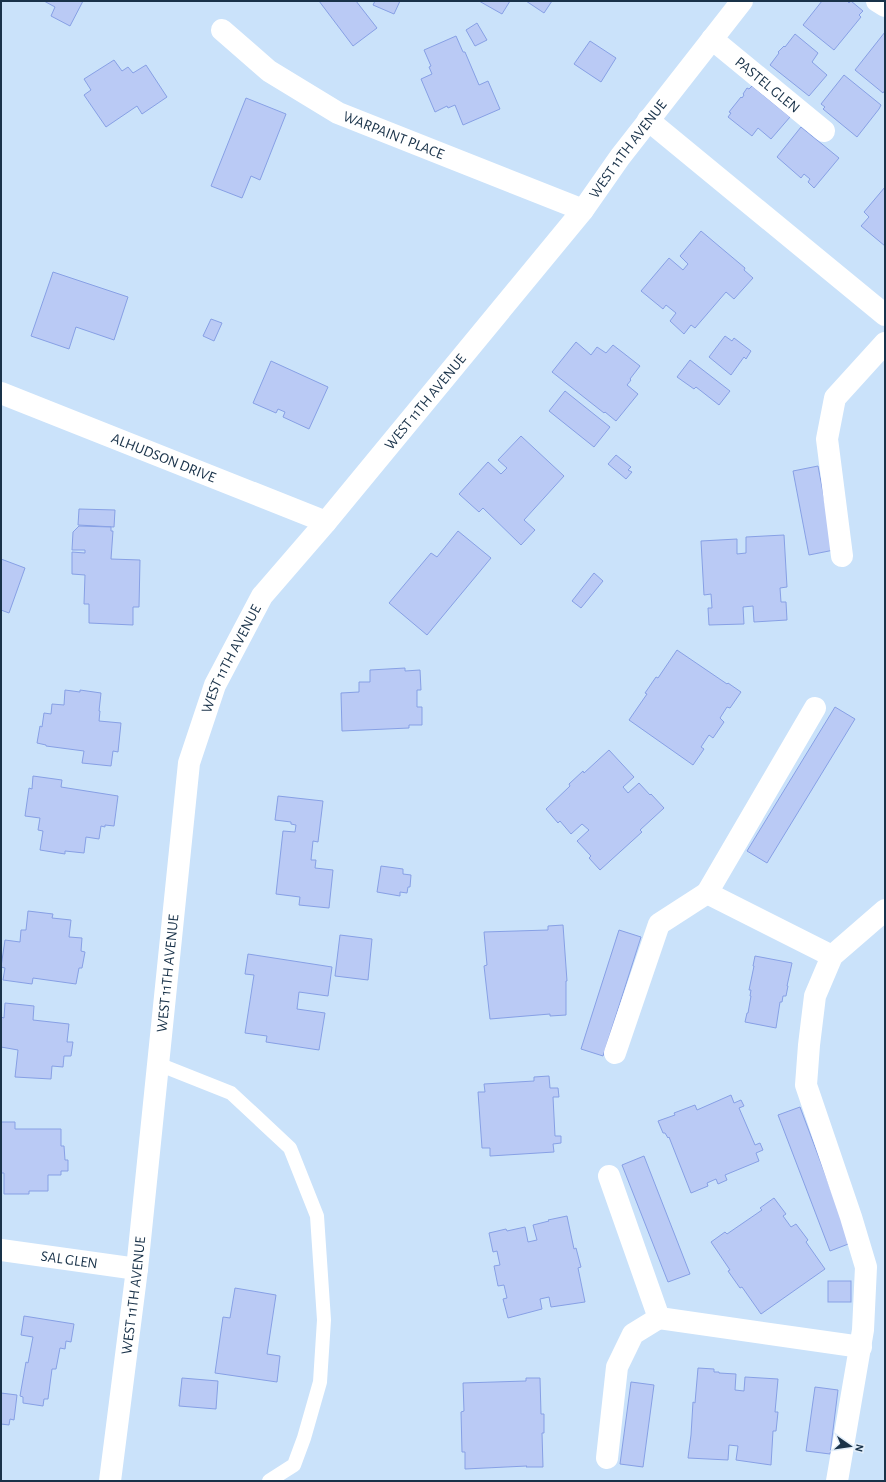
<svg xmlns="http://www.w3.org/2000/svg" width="886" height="1482" viewBox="0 0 886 1482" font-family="'Alegreya Sans',sans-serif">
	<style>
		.building { fill: #bacaf5; stroke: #87a0e5 }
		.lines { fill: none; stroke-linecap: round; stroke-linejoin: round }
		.service { stroke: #fff; stroke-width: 14 }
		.minor { stroke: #fff; stroke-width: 22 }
		.tertiary { stroke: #fff; stroke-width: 22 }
		.labels { text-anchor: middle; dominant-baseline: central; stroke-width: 3; stroke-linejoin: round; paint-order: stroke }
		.street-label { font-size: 15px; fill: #193249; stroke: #e2eefa }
	</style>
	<rect width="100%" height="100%" fill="#cae2fa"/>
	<!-- building -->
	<g class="building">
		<polygon points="44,1 83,1 70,26 51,16 55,7"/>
		<polygon points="319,1 356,1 377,28 353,46"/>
		<polygon points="375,1 400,1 394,14 373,5"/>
		<polygon points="479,1 510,1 502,14"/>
		<polygon points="526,1 552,1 544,13"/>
		<polygon points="822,1 847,1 849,3 851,1 863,11 859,15 861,17 834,50 803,25"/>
		<polygon points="477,23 487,40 475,46 466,30"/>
		<polygon points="885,32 885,90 883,93 855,70"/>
		<polygon points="795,34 818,53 812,62 827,75 809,96 770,65 779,53 778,52 784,46 785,47"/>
		<polygon points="456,36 463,52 465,52 479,85 488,81 500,109 463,125 455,105 448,108 447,106 435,112 421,79 432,74 429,67 431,66 424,50"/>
		<polygon points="590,41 616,58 601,82 574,64"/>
		<polygon points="114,60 122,71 128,67 133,73 146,65 167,97 142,114 137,106 106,127 84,95 91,90 84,79"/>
		<polygon points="844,75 881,105 879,109 857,137 823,109 825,107 821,104"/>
		<polygon points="752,86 790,117 771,139 758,128 752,136 728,117 731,113 729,112 741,97 742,98 744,95 743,94 747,88 749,89"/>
		<polygon points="246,98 286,114 260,180 251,176 242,198 211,186"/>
		<polygon points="801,127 839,158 814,188 808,182 810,179 804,174 801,178 777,157"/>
		<polygon points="885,187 885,246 861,226 869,217 864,212"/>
		<polygon points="701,231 745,268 744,270 753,278 734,299 726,292 695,328 691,325 684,334 670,321 676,313 666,305 663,309 641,291 669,258 683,270 688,264 680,256"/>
		<polygon points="53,272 128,297 114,340 76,327 69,349 31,336"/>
		<polygon points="211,319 222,323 214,341 203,336"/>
		<polygon points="725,336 732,341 734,338 751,351 746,359 744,357 731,375 709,357"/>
		<polygon points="576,342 591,355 597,347 606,353 613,345 640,366 630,379 631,380 627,385 638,394 616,421 605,412 604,413 552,372"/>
		<polygon points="690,360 730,391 719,405 696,387 694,389 677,377"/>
		<polygon points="271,361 328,387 309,429 283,417 285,412 278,409 276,413 253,403"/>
		<polygon points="565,391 610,427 594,447 549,411"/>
		<polygon points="521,436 564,476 524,520 535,530 521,545 483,508 479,512 459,494 488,462 501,474 507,468 498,460"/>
		<polygon points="616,455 631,467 628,470 632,472 626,479 608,464"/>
		<polygon points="818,466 834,550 809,555 793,471"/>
		<polygon points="79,509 115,510 114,527 78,525"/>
		<polygon points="79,526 111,527 111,531 113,531 111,559 140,560 139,607 133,607 133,625 89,623 89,604 84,604 85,575 72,574 72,552 85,553 85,550 72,550 73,532"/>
		<polygon points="458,531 491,558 427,635 389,603 431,553 437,557"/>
		<polygon points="784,535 787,587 780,588 781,602 786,602 787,620 754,622 753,606 743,607 744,624 709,625 708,608 712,608 711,594 704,595 701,541 737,539 737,554 746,553 746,537"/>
		<polygon points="1,559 25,568 9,613 1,610"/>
		<polygon points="594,573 603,581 581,608 572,601"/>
		<polygon points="677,650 727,684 728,683 741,692 730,708 727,707 720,718 724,722 713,738 709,735 701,747 704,749 693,765 629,720 647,694 645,693 656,677 658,678"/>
		<polygon points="405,668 405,671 420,670 421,690 417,690 417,707 422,707 422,725 409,725 409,728 342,731 341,693 359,692 359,682 370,682 370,670"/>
		<polygon points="65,690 80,692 80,690 101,693 99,711 100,711 99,721 121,723 118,752 113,751 111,766 82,763 84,751 46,746 46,745 37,743 40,726 42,727 44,713 51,714 52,704 64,705"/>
		<polygon points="835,707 855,719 767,863 747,851"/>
		<polygon points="609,750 634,777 623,787 628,793 639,783 650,795 651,794 664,808 640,830 642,832 600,870 589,858 591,856 577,841 589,830 582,824 571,834 560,821 558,823 546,809 570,786 569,784 583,771 584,773"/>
		<polygon points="33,776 62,780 61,787 118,796 114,826 105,825 105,827 101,826 99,839 86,837 84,853 65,851 65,854 40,850 43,831 38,830 40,818 25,816 29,788 32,789"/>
		<polygon points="278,796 323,801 318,842 313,841 311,860 316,860 315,868 333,870 329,908 299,905 300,897 276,894 283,831 295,832 296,825 291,824 291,822 275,820"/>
		<polygon points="381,866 403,869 403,874 411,875 410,887 408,887 407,893 400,892 400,896 377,892"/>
		<polygon points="28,911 53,914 52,918 71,920 69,937 82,938 81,951 85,952 82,968 79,968 76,984 33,978 32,984 3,980 5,968 1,967 5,940 20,942 21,930 26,930"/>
		<polygon points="563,925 567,981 566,981 566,1015 550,1016 550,1014 490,1019 484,966 487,965 484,932 548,930 548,926"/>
		<polygon points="619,930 641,937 603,1056 581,1049"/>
		<polygon points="340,935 372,939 368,980 335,976"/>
		<polygon points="248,954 332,967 328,996 299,992 297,1009 325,1013 319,1050 266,1042 267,1036 245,1033 254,975 245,974"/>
		<polygon points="755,956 792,963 787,986 788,986 786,996 783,996 782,1002 780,1002 776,1028 745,1022 747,1013 748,1013 751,996 750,996 751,990 749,990 754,966 753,966"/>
		<polygon points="5,1003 34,1006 33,1020 69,1024 67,1042 73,1042 71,1056 64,1056 63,1067 52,1066 51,1079 15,1077 18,1050 1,1047 1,1017 4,1018"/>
		<polygon points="549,1076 550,1088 558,1088 559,1097 553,1097 555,1136 561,1136 561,1143 553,1144 554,1152 490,1156 490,1148 482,1148 478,1092 485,1092 484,1084 534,1081 534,1077"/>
		<polygon points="731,1095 734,1103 741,1100 744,1106 739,1108 755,1145 760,1143 763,1150 756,1153 759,1161 725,1175 727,1180 718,1184 716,1179 707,1183 708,1186 691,1193 669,1137 668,1138 665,1133 663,1133 658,1121 675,1115 674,1113 695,1105 697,1110"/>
		<polygon points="800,1107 851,1243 830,1251 778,1115"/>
		<polygon points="1,1122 15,1122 15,1129 61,1129 61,1146 64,1146 65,1160 68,1160 68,1171 61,1171 61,1175 48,1175 48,1191 29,1191 29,1194 4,1194 4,1173 1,1173"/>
		<polygon points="644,1156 690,1274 668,1282 622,1165"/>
		<polygon points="774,1198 786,1214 783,1216 791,1227 796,1224 808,1240 806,1242 825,1269 761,1314 742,1287 740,1288 728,1271 730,1270 711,1242 725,1232 727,1234 762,1210 760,1208"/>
		<polygon points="567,1216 574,1249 576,1248 581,1267 578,1268 585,1302 551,1307 549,1297 540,1299 542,1309 508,1318 503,1299 507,1298 504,1285 498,1286 494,1266 500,1265 497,1251 493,1252 489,1233 506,1229 507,1231 525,1227 528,1242 537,1240 533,1225 549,1221 548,1220"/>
		<rect x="828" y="1281" width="23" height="21"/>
		<polygon points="235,1288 276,1295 267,1354 280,1356 277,1382 215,1373 223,1317 230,1318"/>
		<polygon points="24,1316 74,1324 71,1342 66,1341 65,1349 60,1348 56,1369 52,1369 48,1399 44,1399 43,1406 23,1403 23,1397 20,1396 26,1362 28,1363 33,1337 21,1335"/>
		<polygon points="698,1368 714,1369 714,1372 719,1372 719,1373 736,1374 735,1390 744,1391 745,1377 778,1379 775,1412 778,1412 776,1431 773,1431 771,1465 736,1460 738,1446 729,1445 728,1460 688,1458 691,1435 693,1402 695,1403"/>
		<polygon points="182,1378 218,1381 216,1409 179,1406"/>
		<polygon points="526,1378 540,1378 541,1414 544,1414 544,1433 542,1433 543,1467 526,1467 527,1466 465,1469 465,1452 462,1452 461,1412 464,1411 463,1383 526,1381"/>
		<polygon points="631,1382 654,1385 643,1467 620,1464"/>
		<polygon points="815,1387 838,1390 830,1454 806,1451"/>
		<polygon points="1,1393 17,1395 14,1420 10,1419 9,1425 1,1424"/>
	</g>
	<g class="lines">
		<!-- service -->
		<polyline class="service" points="158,1064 231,1093 290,1148 317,1216 324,1320 320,1382 304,1438 294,1465 269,1481"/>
		<!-- minor -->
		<g class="minor">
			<polyline points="877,1 885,6"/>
			<path id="s1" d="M 222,30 L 269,71 L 338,113 L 583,210"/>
			<path id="s2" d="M 712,39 L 824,131"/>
			<polyline points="648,120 885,315"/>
			<path id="s3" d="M 1,393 L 326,522"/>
			<polyline points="842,556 827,439 835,398 885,343"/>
			<polyline points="815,708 707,893 832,956"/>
			<polyline points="615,1053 659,924 707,893"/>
			<polyline points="609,1176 659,1318 861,1347"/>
			<path id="s4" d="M 1,1250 L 137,1269"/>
			<polyline points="607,1458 617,1367 633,1334 659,1318"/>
			<polyline points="837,1481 863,1330 866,1267 851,1217 806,1085 809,1045 815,996 832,956 885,910"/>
		</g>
		<!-- tertiary -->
		<path class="tertiary" id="s5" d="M 110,1481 L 137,1269 L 189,763 L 215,685 L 262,596 L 326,522 L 583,210 L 620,157 L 742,1"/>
	</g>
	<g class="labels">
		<!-- street labels -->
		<g class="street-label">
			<text stroke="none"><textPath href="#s2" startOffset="72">PASTEL GLEN</textPath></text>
			<text stroke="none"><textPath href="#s1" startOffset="203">WARPAINT PLACE</textPath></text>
			<text stroke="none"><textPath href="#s5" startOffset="1483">WEST 11TH AVENUE</textPath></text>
			<text stroke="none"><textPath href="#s5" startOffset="1159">WEST 11TH AVENUE</textPath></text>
			<text stroke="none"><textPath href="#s3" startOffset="175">ALHUDSON DRIVE</textPath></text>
			<text stroke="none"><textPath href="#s5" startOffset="835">WEST 11TH AVENUE</textPath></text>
			<text stroke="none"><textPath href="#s5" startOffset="511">WEST 11TH AVENUE</textPath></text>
			<text stroke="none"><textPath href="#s4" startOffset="69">SAL GLEN</textPath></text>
			<text stroke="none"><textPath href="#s5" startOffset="187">WEST 11TH AVENUE</textPath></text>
		</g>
	</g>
	<!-- border -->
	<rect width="886" height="1482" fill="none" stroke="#193249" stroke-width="4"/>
	<!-- north arrow -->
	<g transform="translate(850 1446) rotate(103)" stroke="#e2eefa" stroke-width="3" paint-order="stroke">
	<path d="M0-3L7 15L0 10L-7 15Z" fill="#193249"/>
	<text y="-6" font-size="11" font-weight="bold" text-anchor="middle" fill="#193249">N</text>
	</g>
</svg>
